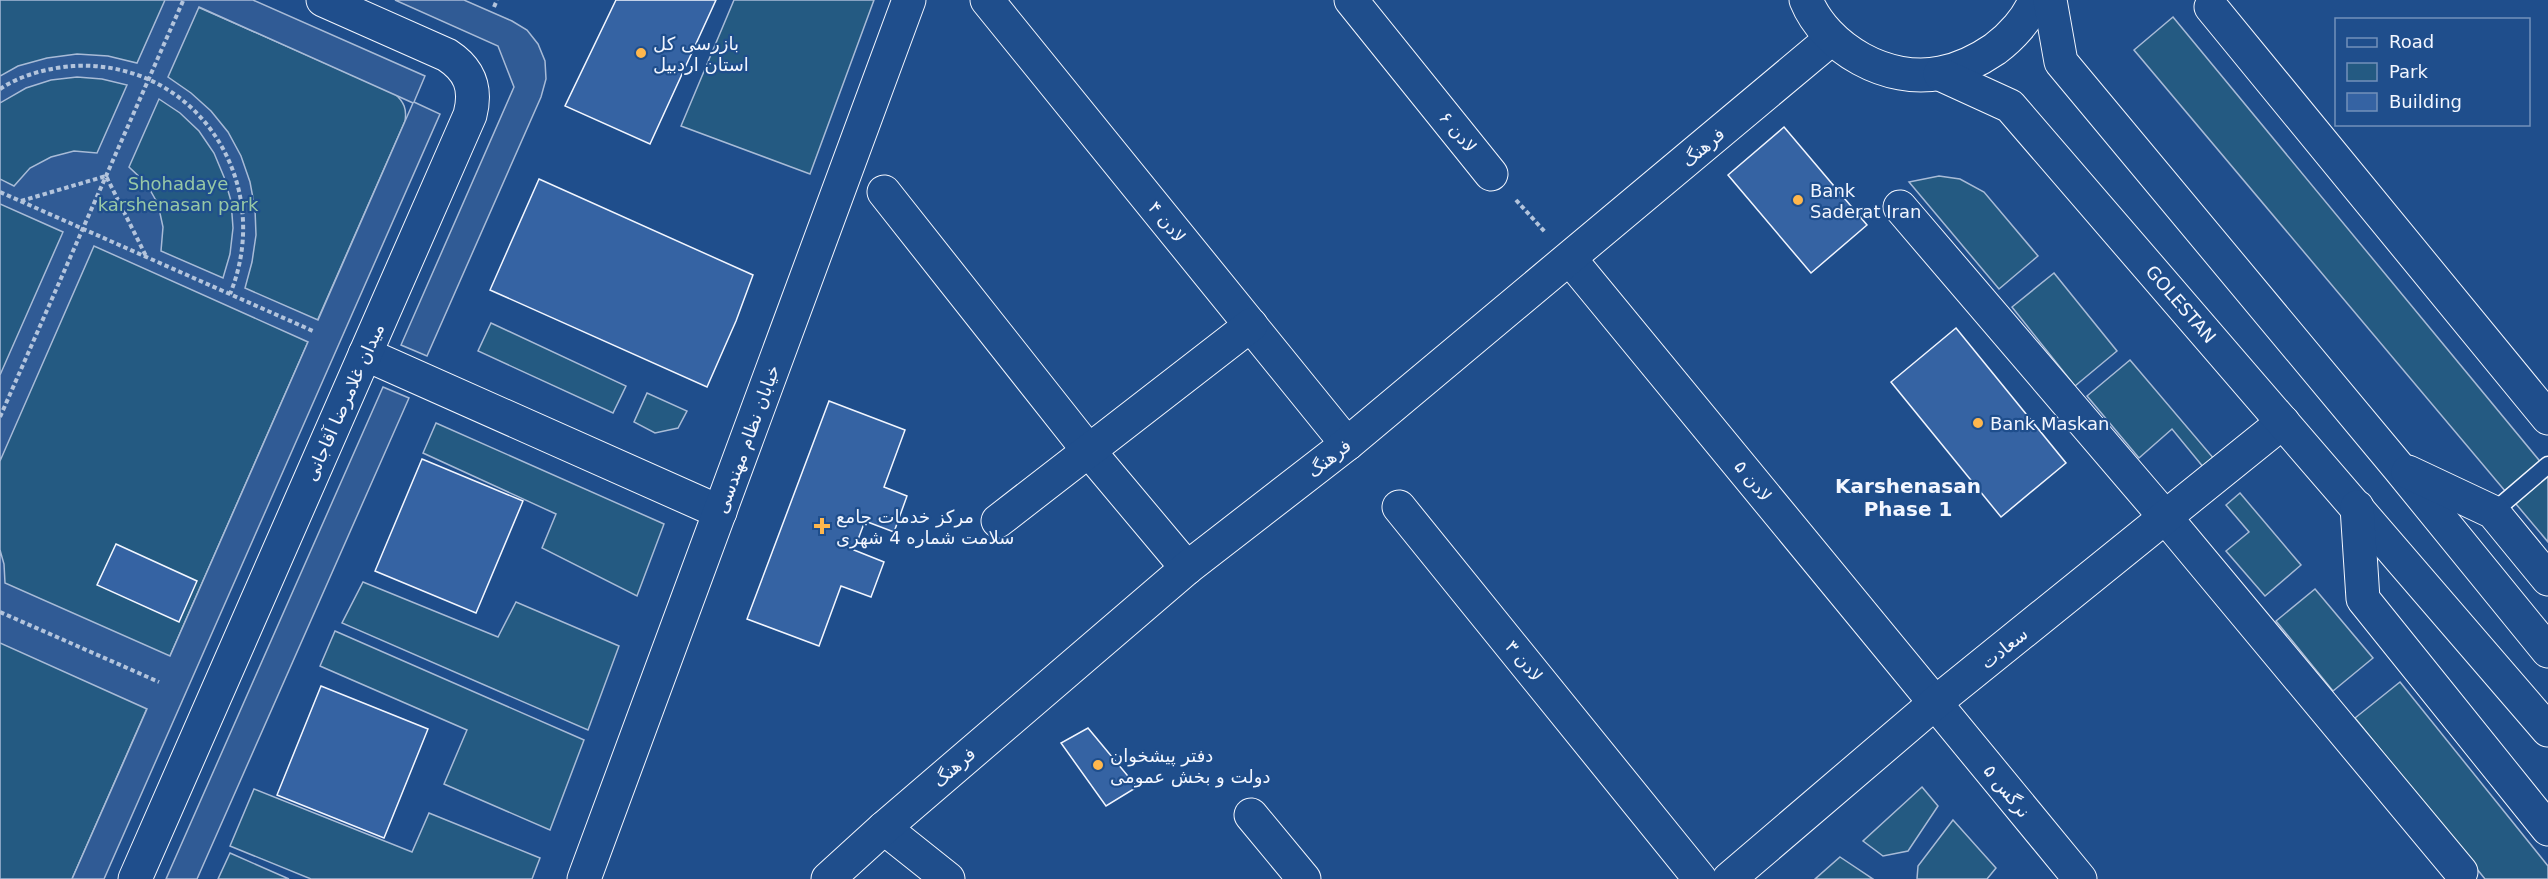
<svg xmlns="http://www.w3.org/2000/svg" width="2548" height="879" viewBox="0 0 2548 879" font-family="'DejaVu Sans',Cairo,sans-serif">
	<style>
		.green { fill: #245a82; stroke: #a8bbd7; stroke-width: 1.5 }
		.parking { fill: #305b95; stroke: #a8bbd7; stroke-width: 1.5; fill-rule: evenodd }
		.building { fill: #3563a3; stroke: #f2f6ff; stroke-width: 1.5 }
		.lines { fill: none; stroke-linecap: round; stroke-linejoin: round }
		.service-casing { stroke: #f2f6ff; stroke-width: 19 }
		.minor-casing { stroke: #f2f6ff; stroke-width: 35 }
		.tertiary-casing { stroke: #f2f6ff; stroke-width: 35 }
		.secondary-casing { stroke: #f2f6ff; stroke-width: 35 }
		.path { stroke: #b3c4dc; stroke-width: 4; stroke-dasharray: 4.5 3; stroke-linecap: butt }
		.service { stroke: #1f4e8c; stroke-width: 16 }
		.minor { stroke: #1f4e8c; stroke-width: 33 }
		.tertiary { stroke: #1f4e8c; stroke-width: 33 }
		.secondary { stroke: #1f4e8c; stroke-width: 33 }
		.poi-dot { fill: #ffb74d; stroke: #1f4e8c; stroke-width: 2 }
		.labels { text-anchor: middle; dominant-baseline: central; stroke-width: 4.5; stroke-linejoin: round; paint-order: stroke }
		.poi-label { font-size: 18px; fill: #f2f6ff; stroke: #1f4e8c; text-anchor: start }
		.street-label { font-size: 18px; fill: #f2f6ff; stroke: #1f4e8c }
		.park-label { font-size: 18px; fill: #97c8a6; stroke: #1f4e8c }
		.neighbourhood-label { font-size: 20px; font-weight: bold; fill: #f2f6ff; stroke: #1f4e8c }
	</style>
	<rect width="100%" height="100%" fill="#1f4e8c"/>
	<!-- green -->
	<g class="green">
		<path d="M 0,0 L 182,0 L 395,94 C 404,102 407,109 405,121 L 72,879 L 0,879 Z"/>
		<polygon points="734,0 874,0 810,174 681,126"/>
		<polygon points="2173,17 2548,471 2548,542 2134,50"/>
		<polygon points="1939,176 1960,179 1984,192 2038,256 1999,289 1909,182"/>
		<polygon points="2054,273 2117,351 2075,386 2012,307"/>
		<polygon points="491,323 626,386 613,413 478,351"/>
		<polygon points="2130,360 2215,460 2204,468 2172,429 2139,458 2087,396"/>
		<polygon points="647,393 687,411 678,428 655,433 634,422"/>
		<polygon points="436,423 664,524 637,596 542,548 556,514 423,453"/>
		<polygon points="2240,493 2301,565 2265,596 2226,551 2249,532 2226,505"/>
		<polygon points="363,582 498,637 516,602 619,646 588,730 342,623"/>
		<polygon points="2315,589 2373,658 2333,691 2276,621"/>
		<polygon points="335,631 584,740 550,830 444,784 467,730 320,666"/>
		<polygon points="2400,682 2548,866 2548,879 2485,879 2355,718"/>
		<polygon points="1922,787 1938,806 1908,851 1883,856 1863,841"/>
		<polygon points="254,789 412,852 429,813 540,858 532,879 311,879 230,846"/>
		<polygon points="1953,820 1996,868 1987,879 1917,879 1918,866"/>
		<polygon points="230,853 289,879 218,879"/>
		<polygon points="1840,857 1873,879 1815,879"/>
	</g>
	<!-- parking -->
	<g class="parking">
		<path d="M 165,0 L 253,0 L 425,76 L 414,102 L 440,114 L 104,879 L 72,879 L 147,709 L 0,643 L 0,550 L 4,564 L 5,583 L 170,656 L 308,342 L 94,246 L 0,461 L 0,375 L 63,232 L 0,204 L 0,179 L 14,186 L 30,168 L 51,157 L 74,151 L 97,153 L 127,85 L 102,79 L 77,77 L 51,80 L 26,88 L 0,103 L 0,76 L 18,66 L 47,58 L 77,54 L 108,56 L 137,63 ZM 199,7 L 413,103 L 318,320 L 245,288 L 252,262 L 256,235 L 255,209 L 250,182 L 241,156 L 228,132 L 211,111 L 191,93 L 168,77 ZM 159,99 L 180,113 L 199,131 L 214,153 L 224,177 L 231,201 L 233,228 L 230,254 L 223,278 L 161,251 L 163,227 L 158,204 L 146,183 L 129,167 Z"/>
		<polygon points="395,0 464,0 512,21 527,30 538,44 545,61 546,79 541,97 427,356 401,345 514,87 498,46"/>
		<polygon points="383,387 409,398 197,879 166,879"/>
	</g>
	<!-- building -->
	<g class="building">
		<polygon points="616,0 716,0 650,144 565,106"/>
		<polygon points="1784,127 1867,225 1811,273 1728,175"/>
		<polygon points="539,179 753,275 736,321 707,387 490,290"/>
		<polygon points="1956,328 2066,463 2001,517 1891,382"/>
		<polygon points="829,401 905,430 884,487 907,496 894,532 865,521 854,550 884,562 871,597 841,586 819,646 747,619"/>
		<polygon points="422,459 523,501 476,613 375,571"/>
		<polygon points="116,544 197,581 179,622 97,585"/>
		<polygon points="321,686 428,729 384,838 277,795"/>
		<polygon points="1088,728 1137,787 1106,806 1061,743"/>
	</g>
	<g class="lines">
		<defs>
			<polyline id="service" points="2493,512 2548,465"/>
			<g id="minor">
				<polyline points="987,0 1347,444"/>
				<polyline points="1351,0 1491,174"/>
				<polyline points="2211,7 2548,418"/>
				<polyline points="884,192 1088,450 1187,568"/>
				<polyline points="1900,207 2166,518 2461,872"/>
				<polyline points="1570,259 2080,879"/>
				<polyline points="365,354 720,512"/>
				<polyline points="1399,507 1700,879"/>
				<polyline points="998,521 1251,325"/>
				<polyline points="1251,815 1304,879"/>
				<polyline points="884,828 948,879"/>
				<polyline points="828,879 884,828 1187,568 1347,444 1831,39"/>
				<polyline points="1729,879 1935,703 2283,422"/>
			</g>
			<g id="tertiary">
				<path d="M 135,879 L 470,115 C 477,88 470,70 447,55 L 323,0"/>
				<polyline points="584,879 909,0"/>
			</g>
			<g id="secondary">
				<path d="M 1806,0 C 1826,49 1888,84 1941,73 C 1961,69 1979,60 1995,49 C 2011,37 2028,19 2035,0"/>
				<polyline points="2050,0 2061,62 2399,468 2548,651"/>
				<polyline points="1940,74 2010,106 2548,730"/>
				<polyline points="2408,472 2493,512 2548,579"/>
				<polyline points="2357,507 2363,599 2548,829"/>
			</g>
		</defs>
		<!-- service casing -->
		<use href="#service" class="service-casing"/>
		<!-- minor casing -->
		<use href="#minor" class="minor-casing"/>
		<!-- tertiary casing -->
		<use href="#tertiary" class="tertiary-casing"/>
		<!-- secondary casing -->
		<use href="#secondary" class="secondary-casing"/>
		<!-- path -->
		<g class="path">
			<polyline points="494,7 497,0"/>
			<path d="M 0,89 C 21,75 48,68 73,66 C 196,59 276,182 230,294"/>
			<polyline points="0,192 313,331"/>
			<polyline points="1516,200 1545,232"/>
			<polyline points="21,201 106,176 146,256"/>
			<polyline points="0,417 183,1"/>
			<polyline points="0,612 159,682"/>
		</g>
		<!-- service -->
		<use href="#service" class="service"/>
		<!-- minor -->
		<use href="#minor" class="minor"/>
		<!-- tertiary -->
		<use href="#tertiary" class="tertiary"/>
		<!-- secondary -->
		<use href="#secondary" class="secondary"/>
	</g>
	<!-- markers -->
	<g class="poi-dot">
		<circle cx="641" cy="53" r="6"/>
		<circle cx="1798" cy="200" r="6"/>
		<circle cx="1978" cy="423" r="6"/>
		<path d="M819 517h6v6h6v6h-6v6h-6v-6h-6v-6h6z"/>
		<circle cx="1098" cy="765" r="6"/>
	</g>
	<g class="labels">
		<!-- poi labels -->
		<g class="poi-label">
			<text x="653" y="43">بازرسی کل<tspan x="653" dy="21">استان اردبیل</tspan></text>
			<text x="1810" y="190">Bank<tspan x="1810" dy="21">Saderat Iran</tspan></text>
			<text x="1990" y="423">Bank Maskan</text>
			<text x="836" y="516">مرکز خدمات جامع<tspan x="836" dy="21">سلامت شماره 4 شهری</tspan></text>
			<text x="1110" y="755">دفتر پیشخوان<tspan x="1110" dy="21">دولت و بخش عمومی</tspan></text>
		</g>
		<!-- street labels -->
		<g class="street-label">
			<text transform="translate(1458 132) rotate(51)">لادن ۶</text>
			<text transform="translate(1703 147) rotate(-40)">فرهنگ</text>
			<text transform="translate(1167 222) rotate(51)">لادن ۴</text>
			<text transform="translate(2181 304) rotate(49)">GOLESTAN</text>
			<text transform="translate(344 402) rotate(-66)">میدان غلامرضا آقاجانی</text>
			<text transform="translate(747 439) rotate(-70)">خیابان نظام مهندسی</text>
			<text transform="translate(1329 458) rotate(-38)">فرهنگ</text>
			<text transform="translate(1753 481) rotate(51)">لادن ۵</text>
			<text transform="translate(2004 648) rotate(-39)">سعادت</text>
			<text transform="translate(1524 661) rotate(51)">لادن ۳</text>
			<text transform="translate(954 767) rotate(-41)">فرهنگ</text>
			<text transform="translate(2007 791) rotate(51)">نرگس ۵</text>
		</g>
		<!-- park labels -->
		<g class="park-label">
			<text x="178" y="183">Shohadaye<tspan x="178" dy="21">karshenasan park</tspan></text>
		</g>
		<!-- neighbourhood labels -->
		<g class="neighbourhood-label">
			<text x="1908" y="486">Karshenasan<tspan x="1908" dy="23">Phase 1</tspan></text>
		</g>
	</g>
	<!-- legend -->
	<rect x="2335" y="18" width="195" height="108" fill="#1f4e8c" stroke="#7391ba" stroke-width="1.5"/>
	<rect x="2347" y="38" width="30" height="9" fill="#1f4e8c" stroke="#7391ba" stroke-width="1.5"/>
	<text x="2389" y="48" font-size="18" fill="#f2f6ff">Road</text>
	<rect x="2347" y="63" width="30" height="18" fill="#245a82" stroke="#7391ba" stroke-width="1.5"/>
	<text x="2389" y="78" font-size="18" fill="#f2f6ff">Park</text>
	<rect x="2347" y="93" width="30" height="18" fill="#3563a3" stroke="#7391ba" stroke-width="1.5"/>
	<text x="2389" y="108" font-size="18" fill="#f2f6ff">Building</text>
</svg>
